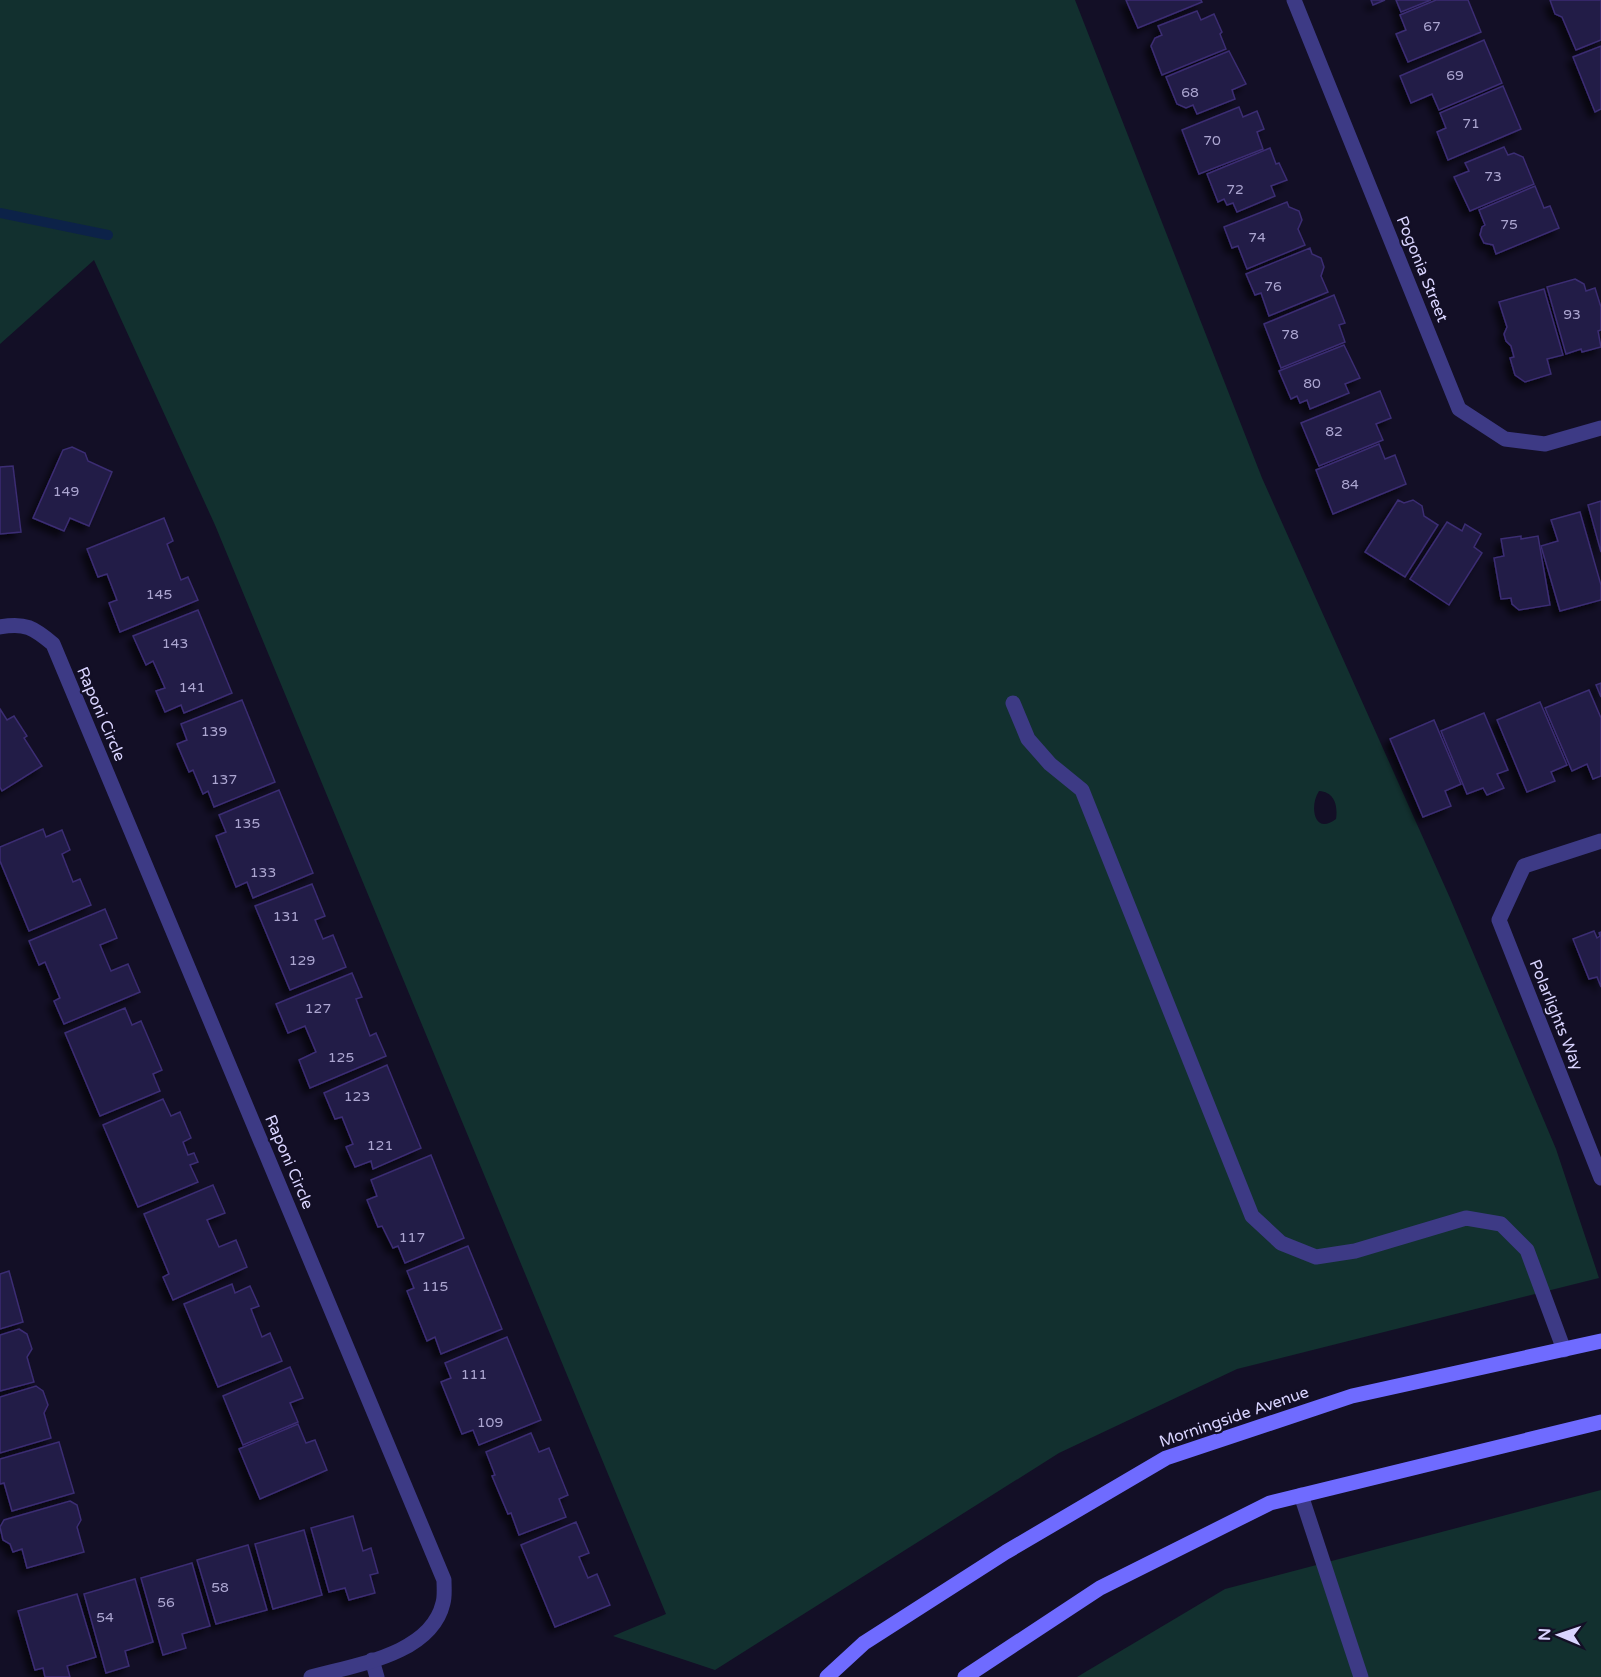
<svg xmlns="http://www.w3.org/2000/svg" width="1601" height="1677" viewBox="0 0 1601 1677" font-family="'Varela Round',sans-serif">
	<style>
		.green { fill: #12302f; fill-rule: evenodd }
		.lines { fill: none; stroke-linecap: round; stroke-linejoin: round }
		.stream { stroke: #0c2248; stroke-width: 10 }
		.building { fill: #241b47; stroke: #3b2d73; stroke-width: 1.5; filter: url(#shadow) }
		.service { stroke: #3d3a85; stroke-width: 15 }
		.minor { stroke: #3d3a85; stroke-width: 15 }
		.secondary { stroke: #6f6bff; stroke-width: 15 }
		.labels { text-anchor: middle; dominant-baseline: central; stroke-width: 4.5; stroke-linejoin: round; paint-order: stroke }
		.number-label { font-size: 14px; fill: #aca6d1 }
		.street-label { font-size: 16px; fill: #d9d4ff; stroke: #130f26 }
	</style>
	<defs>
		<filter id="shadow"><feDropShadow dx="-5.5" dy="5.5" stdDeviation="3" flood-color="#0009"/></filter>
	</defs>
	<rect width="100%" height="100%" fill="#130f26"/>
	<!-- green -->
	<g class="green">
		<path d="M 0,0 L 1075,0 L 1262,478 L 1450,898 L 1556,1149 L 1599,1278 L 1237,1369 L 1059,1453 L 715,1670 L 613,1636 L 666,1614 L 215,525 L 94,260 L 0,344 ZM 1319,791 C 1335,792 1338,806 1336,819 C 1314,836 1309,806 1319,791 Z"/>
		<polygon points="1601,1490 1601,1677 1077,1677 1225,1589"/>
	</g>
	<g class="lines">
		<!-- stream -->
		<polyline class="stream" points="0,213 108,235"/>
	</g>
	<!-- building -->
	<g class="building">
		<polygon points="1126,0 1201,0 1202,2 1138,28"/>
		<polygon points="1371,0 1385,0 1373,5"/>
		<polygon points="1396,0 1431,0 1401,12"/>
		<polygon points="1436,0 1468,0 1481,32 1408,62 1396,34 1406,30 1400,15"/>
		<polygon points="1550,0 1601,0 1601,40 1576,50 1562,17 1555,14"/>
		<polygon points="1197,11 1201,20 1214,14 1222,32 1220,34 1226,49 1162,75 1151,46 1155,38 1162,35 1158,26"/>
		<polygon points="1484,40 1502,83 1439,110 1432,94 1411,103 1400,76"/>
		<polygon points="1601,46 1601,109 1595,112 1573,57"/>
		<polygon points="1229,51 1246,84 1232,90 1235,99 1197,114 1193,105 1186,108 1177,104 1166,77"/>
		<polygon points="1503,86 1521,129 1448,160 1437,132 1446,128 1440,113"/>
		<polygon points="1239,107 1243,117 1257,111 1264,129 1257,132 1263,149 1199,174 1182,130"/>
		<polygon points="1504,147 1508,155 1514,153 1523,157 1534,184 1470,211 1454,177 1469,171 1465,163"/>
		<polygon points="1270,148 1276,164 1279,163 1287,180 1271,186 1275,196 1237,212 1233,203 1227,205 1224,199 1218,202 1207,174"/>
		<polygon points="1535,186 1544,208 1550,206 1559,228 1496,254 1493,245 1484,243 1480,235 1482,227 1485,225 1479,210"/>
		<polygon points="1287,202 1289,207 1299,211 1302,220 1298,229 1305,245 1247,269 1238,246 1232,248 1224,227"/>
		<polygon points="1310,248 1312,254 1321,258 1324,267 1321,276 1328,292 1269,316 1261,293 1255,295 1246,274"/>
		<polygon points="1575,279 1584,284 1586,291 1595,288 1601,307 1601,330 1598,331 1601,347 1582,352 1581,349 1566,354 1547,287"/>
		<polygon points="1544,289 1563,355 1547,359 1551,374 1525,382 1515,375 1510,358 1514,357 1511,346 1506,341 1504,334 1507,327 1499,302"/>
		<polygon points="1334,295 1345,323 1339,325 1345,342 1281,368 1264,324"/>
		<polygon points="1344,345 1360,378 1345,384 1349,393 1310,409 1307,400 1300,403 1297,396 1291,399 1279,371"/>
		<polygon points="1380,391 1391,418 1376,424 1383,440 1319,466 1301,423"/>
		<polygon points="1379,444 1385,459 1395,455 1406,484 1333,514 1316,470"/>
		<polygon points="72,447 85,453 88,461 112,472 89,526 70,518 64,531 33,518 63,450"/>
		<polygon points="13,466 21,532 0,534 0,467"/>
		<polygon points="1398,500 1404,503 1413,500 1422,506 1424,516 1438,525 1405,577 1365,552"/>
		<polygon points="1601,501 1601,552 1588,505"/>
		<polygon points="1580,512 1601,585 1601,600 1560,611 1541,546 1558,541 1551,520"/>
		<polygon points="164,518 173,541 167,544 181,580 188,577 198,600 120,632 109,603 117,600 107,574 98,577 87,549"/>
		<polygon points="1447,522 1462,531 1465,524 1481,534 1474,547 1482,553 1449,605 1410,579"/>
		<polygon points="1521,536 1521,539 1538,536 1550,605 1519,610 1512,604 1511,598 1501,599 1494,558 1504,556 1501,539"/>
		<polygon points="198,610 232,693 184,713 181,705 165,712 156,691 165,688 153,661 146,665 133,636"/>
		<polygon points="1601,683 1601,697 1596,685"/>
		<polygon points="1589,690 1601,718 1601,776 1593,779 1587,764 1572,771 1545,708"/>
		<polygon points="242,700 275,782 214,807 208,791 203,794 193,770 189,772 177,744 187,740 181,724"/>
		<polygon points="1540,702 1567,765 1551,772 1555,781 1527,792 1497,720"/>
		<polygon points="0,709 7,720 14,716 27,736 24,738 42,766 2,791 0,787"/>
		<polygon points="1484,713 1508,770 1497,774 1504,788 1487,795 1483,788 1467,794 1441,731"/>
		<polygon points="1434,720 1461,784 1445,791 1451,806 1423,817 1390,739"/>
		<polygon points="279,790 313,873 253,898 247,882 236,887 216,836 226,832 219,815"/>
		<polygon points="43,829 46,837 62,830 70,850 62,854 73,882 80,879 91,905 29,931 0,861 0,847"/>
		<polygon points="312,884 325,916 315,920 323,939 333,935 346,967 290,990 255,906"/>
		<polygon points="105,909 117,938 100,945 111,971 128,964 140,992 64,1024 54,1001 60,998 45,962 39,965 29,941"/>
		<polygon points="1594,931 1597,938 1600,936 1599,933 1601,932 1601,987 1597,977 1589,979 1573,939"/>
		<polygon points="352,973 362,997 356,999 370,1036 376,1033 386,1056 310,1088 299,1060 316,1052 305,1026 288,1033 276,1004"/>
		<polygon points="125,1008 132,1025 141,1021 162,1070 153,1074 160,1091 100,1116 65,1033"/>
		<polygon points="387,1065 421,1148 373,1169 371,1161 355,1167 346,1147 353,1144 342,1117 335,1119 324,1093"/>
		<polygon points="163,1099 171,1116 180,1112 191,1138 183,1142 188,1155 194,1153 198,1162 190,1165 198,1182 138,1207 103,1125"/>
		<polygon points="431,1155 464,1238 405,1263 398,1246 393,1248 382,1226 378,1227 367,1200 377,1196 371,1180"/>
		<polygon points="213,1185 225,1213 207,1220 219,1247 236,1240 247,1267 173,1300 163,1277 169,1274 144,1214"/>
		<polygon points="468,1246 502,1329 441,1354 435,1337 427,1341 407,1291 414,1288 407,1271"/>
		<polygon points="9,1271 23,1322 0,1329 0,1274"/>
		<polygon points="232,1284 235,1293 250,1286 259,1306 251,1309 262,1337 270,1333 282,1361 218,1387 184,1304"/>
		<polygon points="19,1329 27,1334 32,1349 27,1357 34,1382 0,1391 0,1335"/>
		<polygon points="507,1337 541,1420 479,1445 473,1430 462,1434 441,1382 451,1378 445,1363"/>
		<polygon points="290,1367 303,1398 290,1403 298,1422 243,1445 223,1396"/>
		<polygon points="36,1386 43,1391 48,1405 44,1413 51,1438 0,1453 0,1397"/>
		<polygon points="298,1424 306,1443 315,1440 327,1470 260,1499 239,1449"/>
		<polygon points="531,1433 539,1452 549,1448 568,1495 559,1499 566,1517 519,1535 511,1513 508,1514 492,1476 495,1475 486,1452"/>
		<polygon points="59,1442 74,1493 12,1511 4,1483 0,1484 0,1459"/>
		<polygon points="70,1501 77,1505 81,1520 77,1527 84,1552 27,1568 22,1549 13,1552 10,1544 3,1540 0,1527 4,1520"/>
		<polygon points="353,1516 363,1551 371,1548 378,1573 370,1575 375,1593 349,1600 345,1588 329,1592 311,1528"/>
		<polygon points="576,1522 589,1553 579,1557 588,1578 597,1574 610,1605 555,1627 521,1545"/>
		<polygon points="304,1530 322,1595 273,1609 255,1544"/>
		<polygon points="248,1545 267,1610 216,1624 197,1560"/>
		<polygon points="192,1563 210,1626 182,1634 186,1648 163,1655 141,1578"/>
		<polygon points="135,1579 153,1642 125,1651 129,1666 106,1673 84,1594"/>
		<polygon points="77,1594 96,1657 67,1666 70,1677 45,1677 43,1668 35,1670 18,1611"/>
	</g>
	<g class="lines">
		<!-- service -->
		<g class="service">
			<polyline points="1013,703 1028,739 1050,764 1082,790 1252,1216 1281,1243 1316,1257 1355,1251 1466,1218 1501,1224 1527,1250 1564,1350"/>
			<polyline points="1301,1495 1361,1677"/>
			<polyline points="372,1660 377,1677"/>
		</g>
		<!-- minor -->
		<g class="minor">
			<polyline points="1294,0 1459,409 1505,439 1545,444 1601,428"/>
			<path d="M 0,627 C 25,622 34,628 53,644 L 444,1580 C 444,1587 445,1596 443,1603 C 431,1655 354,1665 311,1677"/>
			<polyline points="1601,841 1524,866 1499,920 1601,1178"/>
		</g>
		<!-- secondary -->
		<g class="secondary">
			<polyline points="827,1677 864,1643 1006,1552 1166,1458 1352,1396 1601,1341"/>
			<polyline points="965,1677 1100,1588 1270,1503 1601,1422"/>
		</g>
	</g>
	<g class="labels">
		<!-- number labels -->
		<g class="number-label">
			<text x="1432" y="26">67</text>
			<text x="1455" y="75">69</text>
			<text x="1190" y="92">68</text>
			<text x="1471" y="123">71</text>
			<text x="1212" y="140">70</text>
			<text x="1493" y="176">73</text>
			<text x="1235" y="189">72</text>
			<text x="1509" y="224">75</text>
			<text x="1257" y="237">74</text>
			<text x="1273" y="286">76</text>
			<text x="1572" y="314">93</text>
			<text x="1290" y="334">78</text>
			<text x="1312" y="383">80</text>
			<text x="1334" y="431">82</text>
			<text x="1350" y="484">84</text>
			<text x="66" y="491">149</text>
			<text x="159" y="594">145</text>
			<text x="175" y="643">143</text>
			<text x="192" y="687">141</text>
			<text x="214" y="731">139</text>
			<text x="224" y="779">137</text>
			<text x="247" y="823">135</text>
			<text x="263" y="872">133</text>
			<text x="286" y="916">131</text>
			<text x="302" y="960">129</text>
			<text x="318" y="1008">127</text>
			<text x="341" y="1057">125</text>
			<text x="357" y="1096">123</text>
			<text x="380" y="1145">121</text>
			<text x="412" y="1237">117</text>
			<text x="435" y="1286">115</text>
			<text x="474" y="1374">111</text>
			<text x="490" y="1422">109</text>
			<text x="220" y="1587">58</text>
			<text x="166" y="1602">56</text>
			<text x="105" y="1617">54</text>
		</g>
		<!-- street labels -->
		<g class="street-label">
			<text transform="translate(1422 269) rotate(68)">Pogonia Street</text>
			<text transform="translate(101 714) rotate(67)">Raponi Circle</text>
			<text transform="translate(1556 1015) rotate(68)">Polarlights Way</text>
			<text transform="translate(289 1162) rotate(67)">Raponi Circle</text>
			<text transform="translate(1234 1417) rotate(-19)">Morningside Avenue</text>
		</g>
	</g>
	<!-- north arrow -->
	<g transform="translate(1559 1635) rotate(272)" stroke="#130f26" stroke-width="4.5" paint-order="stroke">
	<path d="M0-4.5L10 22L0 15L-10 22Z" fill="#d9d4ff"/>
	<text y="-9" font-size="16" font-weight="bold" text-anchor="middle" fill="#d9d4ff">N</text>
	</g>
</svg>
